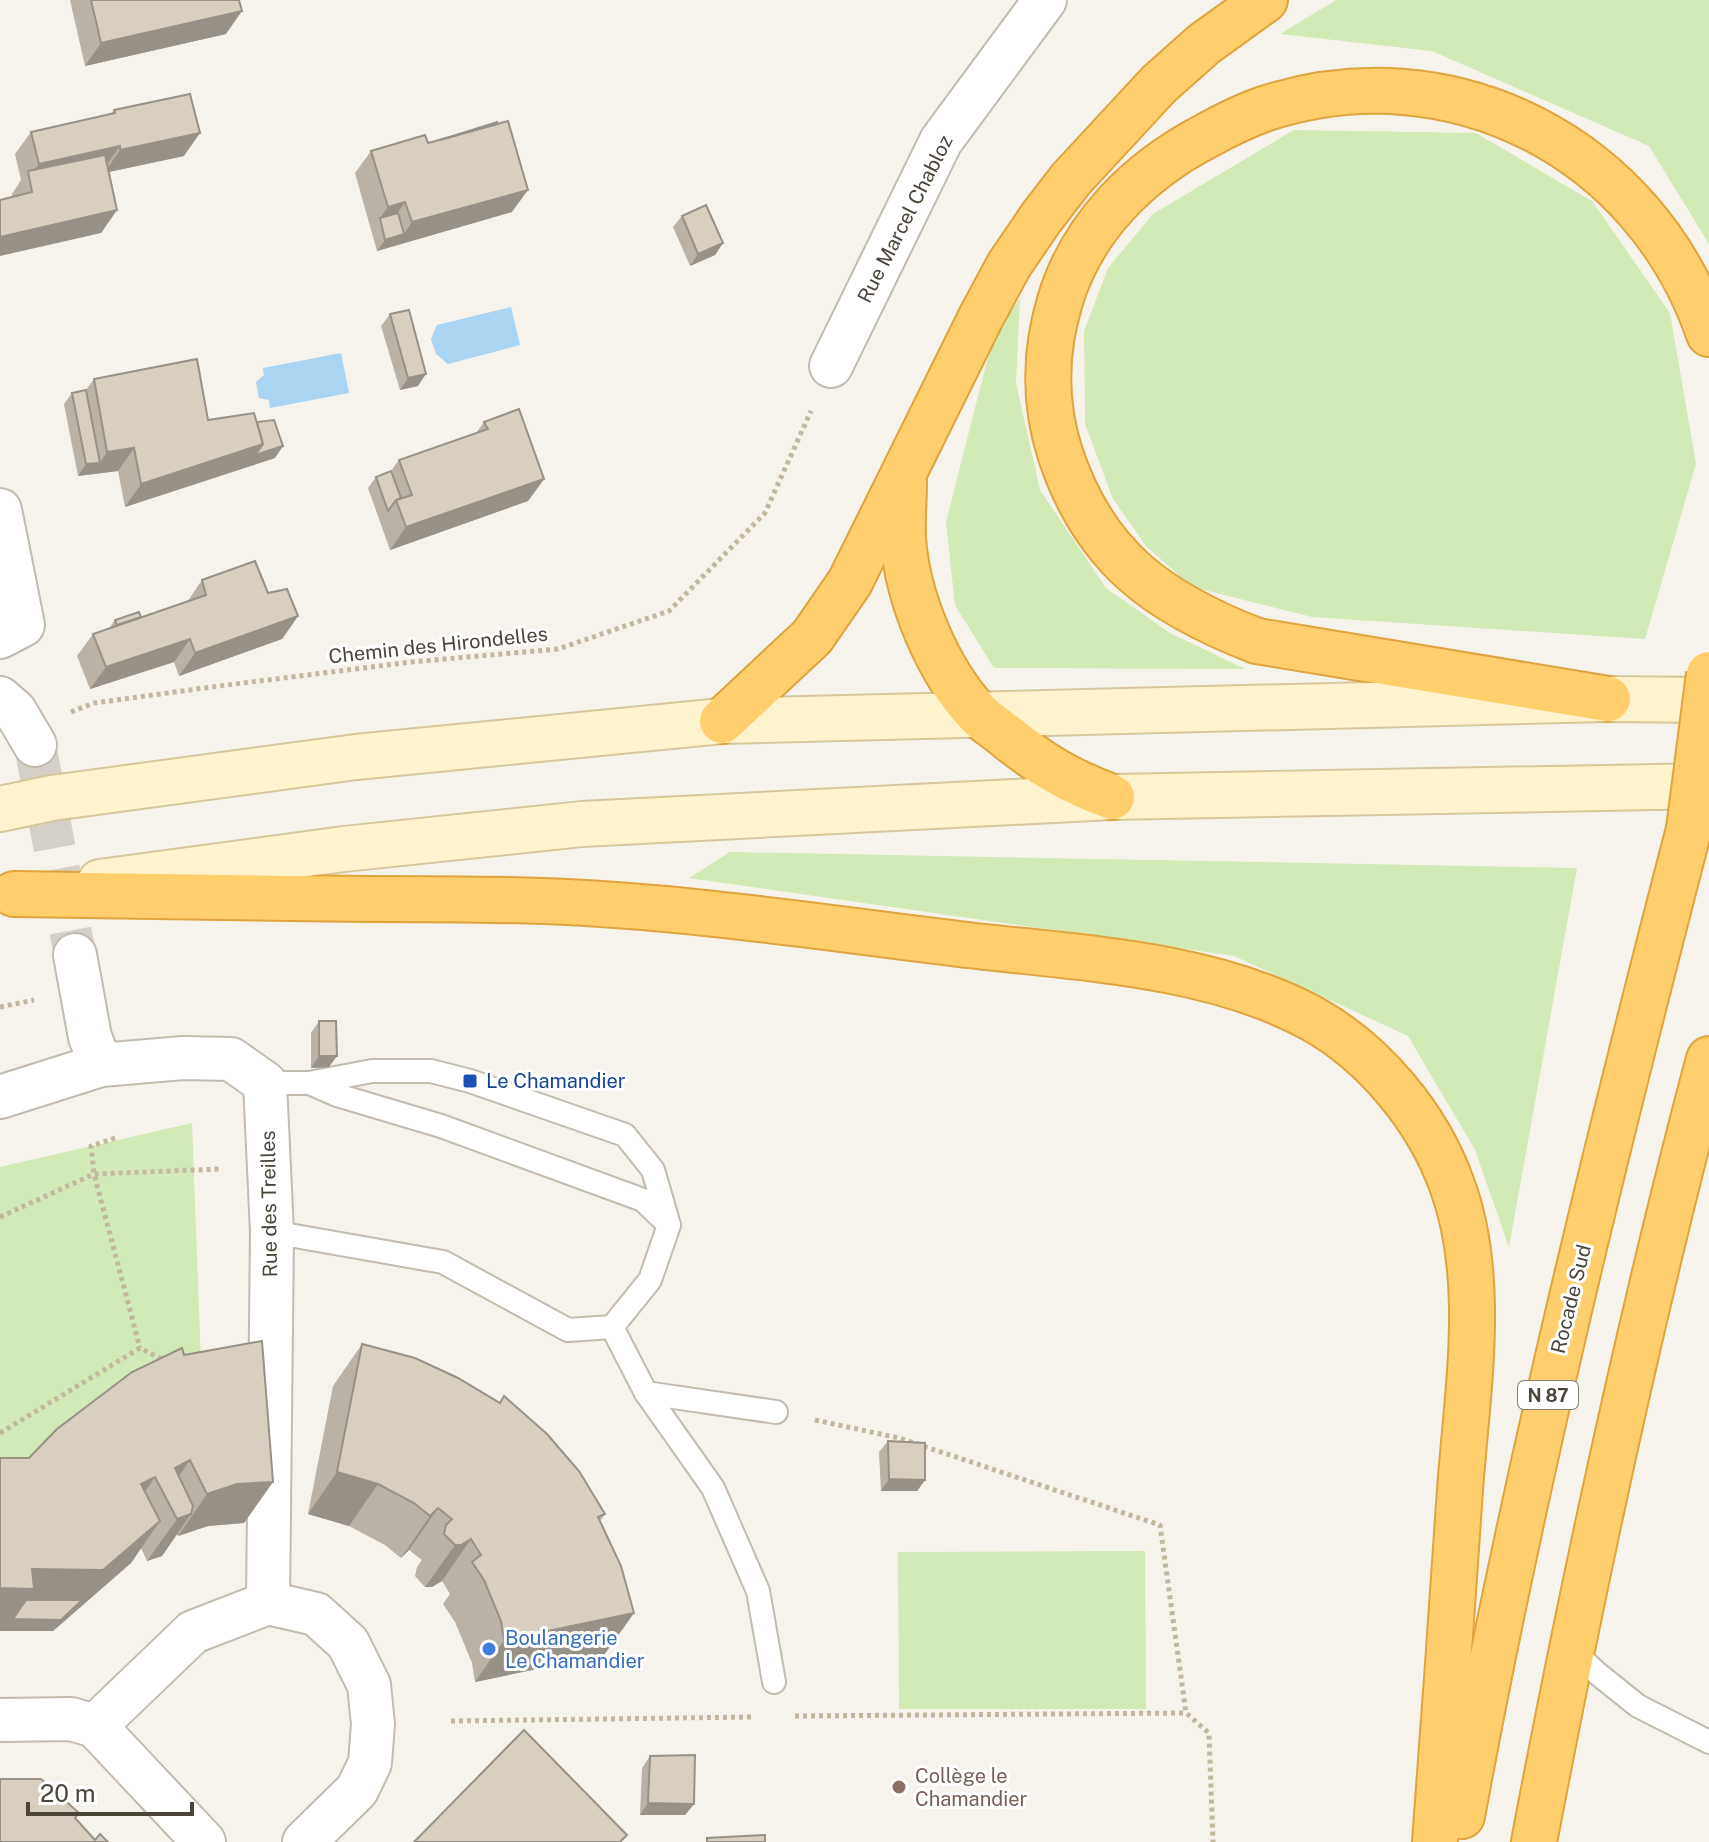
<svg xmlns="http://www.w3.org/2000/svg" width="1709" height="1842" viewBox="0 0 1709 1842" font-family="'Public Sans',sans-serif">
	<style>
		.green { fill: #d2eab5 }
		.water { fill: #a9d4f2 }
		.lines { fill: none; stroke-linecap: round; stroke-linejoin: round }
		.street-tunnel { stroke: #d4d0c8; stroke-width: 42; stroke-dasharray: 42 21; stroke-linecap: butt }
		.lane-casing { stroke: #c2bbae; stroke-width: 26 }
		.street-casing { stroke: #c2bbae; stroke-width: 46 }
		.secondary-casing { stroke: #d6c79b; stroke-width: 48 }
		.highway-casing { stroke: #e0a43c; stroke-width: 48 }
		.path { stroke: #c4b79f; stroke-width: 5; stroke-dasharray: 4 4; stroke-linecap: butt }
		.lane { stroke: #fff; stroke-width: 22 }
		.street { stroke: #fff; stroke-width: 42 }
		.secondary { stroke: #fff3cd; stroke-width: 44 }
		.highway { stroke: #ffcf6e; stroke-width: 44 }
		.highway-bridge-casing { stroke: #e0a43c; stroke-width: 48; stroke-linecap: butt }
		.highway-bridge { stroke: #ffcf6e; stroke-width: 44 }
		.wall { fill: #bab2a6 }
		.shaded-wall { fill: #979187 }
		.building { fill: #d8cfc1; stroke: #979187; stroke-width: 2 }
		.transit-dot { fill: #1a4fb4; stroke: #fff; stroke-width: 3 }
		.shop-dot { fill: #3f7fe0; stroke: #fff; stroke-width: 3 }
		.education-dot { fill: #8d6e63; stroke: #fff; stroke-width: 3 }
		.labels { text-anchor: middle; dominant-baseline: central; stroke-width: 6; stroke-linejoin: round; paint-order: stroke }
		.shield { fill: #fff; stroke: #817c74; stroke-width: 2 }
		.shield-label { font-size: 18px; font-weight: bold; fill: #4b4439 }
		.street-label { font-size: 20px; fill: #4b4439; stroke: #fff }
		.transit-label { font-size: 20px; fill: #164399; stroke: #fff; text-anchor: start }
		.shop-label { font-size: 20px; fill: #366cbe; stroke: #fff; text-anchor: start }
		.education-label { font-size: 20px; fill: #785e54; stroke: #fff; text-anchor: start }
	</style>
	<rect width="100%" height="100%" fill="#f6f3ec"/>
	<!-- green -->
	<g class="green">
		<polygon points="1336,0 1709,0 1709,244 1649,146 1432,51 1280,34"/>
		<polygon points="1294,130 1476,133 1592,201 1670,313 1696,464 1645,639 1312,617 1192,587 1146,546 1113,499 1085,424 1084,331 1108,268 1153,214"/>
		<polygon points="1020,298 1016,383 1040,490 1106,588 1170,633 1245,669 994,668 955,605 946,522 992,341"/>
		<polygon points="730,852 1577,868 1509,1247 1475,1150 1408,1036 1234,956 689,878"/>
		<polygon points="192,1123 201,1363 0,1483 0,1167"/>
		<polygon points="1145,1551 1146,1709 899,1709 898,1552"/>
	</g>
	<!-- water -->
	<g class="water">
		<polygon points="511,307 520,345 448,364 436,354 431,339 437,325"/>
		<polygon points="341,353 349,393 270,408 269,400 259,398 256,382 264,375 263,368"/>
	</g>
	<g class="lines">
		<!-- street-tunnel -->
		<polyline class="street-tunnel" points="35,745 75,955"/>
		<defs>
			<g id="lane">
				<polyline points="265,1083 309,1083 372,1071 431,1071 470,1081 625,1135 653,1170 669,1225 650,1280 612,1327 568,1330 443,1262 272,1232"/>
				<polyline points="312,1084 337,1095 441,1126 643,1200 668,1224"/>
				<polyline points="612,1327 646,1393 713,1488 758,1591 774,1682"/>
				<polyline points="646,1393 776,1412"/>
				<polyline points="1571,1649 1598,1674 1638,1706 1709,1742"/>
			</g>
			<g id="street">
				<polyline points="831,366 941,141 1045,0"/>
				<polyline points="0,510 23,625 0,637"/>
				<polyline points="0,698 15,711 35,745"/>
				<polyline points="75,955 90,1037 101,1065"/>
				<polyline points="0,1097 101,1065 183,1058 231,1059 265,1083 272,1232 268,1603"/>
				<polyline points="0,1720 71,1719 95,1726 204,1842"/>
				<polyline points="95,1726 193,1632 268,1603 316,1614 348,1643 369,1685 373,1724 370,1763 357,1790 304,1842"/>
			</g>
			<g id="secondary">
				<polyline points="0,809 52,798 356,757 722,721 1608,699 1709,700"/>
				<polyline points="100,882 344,849 582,824 1112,797 1709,786"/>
			</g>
			<g id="highway">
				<path d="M 904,483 C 904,501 902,520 903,538 C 907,597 937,670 978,714 C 986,722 998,729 1007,737 C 1042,765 1069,781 1112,797"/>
				<path d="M 1608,699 L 1257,641 C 1158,603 1094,557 1060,453 C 1044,403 1045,351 1060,301 C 1082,227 1139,171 1206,136 C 1224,126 1244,116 1264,109 C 1452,47 1646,149 1709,334"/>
				<polyline points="722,721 812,637 850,582 981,317 1009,265 1041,218 1071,179 1159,84 1204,44 1265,0"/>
				<path d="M 14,894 C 131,896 249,897 366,899 C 425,899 484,899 543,901 C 682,906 821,927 959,944 C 1075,958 1209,962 1313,1019 C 1375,1054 1428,1118 1452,1185 C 1487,1279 1467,1392 1460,1490 C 1452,1607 1444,1725 1435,1842"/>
				<path d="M 1462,1816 C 1523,1484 1604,1156 1689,829"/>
				<path d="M 1534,1842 C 1584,1579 1640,1318 1709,1059"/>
			</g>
		</defs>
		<!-- lane casing -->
		<use href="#lane" class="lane-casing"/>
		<!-- street casing -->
		<use href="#street" class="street-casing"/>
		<!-- secondary casing -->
		<use href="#secondary" class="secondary-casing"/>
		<!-- highway casing -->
		<use href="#highway" class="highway-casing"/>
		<!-- path -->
		<g class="path">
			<polyline points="71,712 94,703 219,686 411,662 558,649 669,611 765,513 811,411"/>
			<polyline points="0,1007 34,1000"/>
			<polyline points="115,1138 91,1146 94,1174 140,1348"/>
			<polyline points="0,1217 94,1174 221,1169"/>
			<polyline points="815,1420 899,1438 1160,1525 1186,1713 1209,1733 1213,1842"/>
			<polyline points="0,1433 140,1348 164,1360"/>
			<polyline points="795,1716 1186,1713"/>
			<polyline points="451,1721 753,1717"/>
		</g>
		<!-- lane -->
		<use href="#lane" class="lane"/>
		<!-- street -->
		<use href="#street" class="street"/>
		<!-- secondary -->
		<use href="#secondary" class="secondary"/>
		<!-- highway -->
		<use href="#highway" class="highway"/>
		<defs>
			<polyline id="highway-bridge" points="1689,829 1709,674"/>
		</defs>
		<!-- highway-bridge casing -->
		<use href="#highway-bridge" class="highway-bridge-casing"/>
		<!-- highway-bridge -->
		<use href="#highway-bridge" class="highway-bridge"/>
	</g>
	<!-- wall -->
	<g class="wall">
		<polygon points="70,0 239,0 226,34 85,66"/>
		<polygon points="114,110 184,156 109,172 117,210 101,233 12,197 12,194 21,180 15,154 31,132 111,114"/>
		<polygon points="428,143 512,212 377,251 355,173 371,151"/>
		<polygon points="682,216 723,243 715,255 690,266 673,227"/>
		<polygon points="390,314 418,386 400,390 381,326"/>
		<polygon points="94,379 208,420 257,422 275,458 125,507 118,471 78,476 64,404 72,393 86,390"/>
		<polygon points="484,422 544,479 528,501 390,550 368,488 376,477 391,471 399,460 476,433"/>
		<polygon points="202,580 268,593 298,616 282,639 179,676 174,662 90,689 77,656 93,634 109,628 115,620 141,617 187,602"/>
		<polygon points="319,1021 329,1067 311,1068 311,1033"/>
		<polygon points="362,1344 499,1403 504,1396 605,1514 600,1521 634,1613 604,1655 475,1682 472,1663 455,1622 443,1604 450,1594 442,1581 432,1587 425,1587 415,1576 417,1567 422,1560 409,1550 401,1558 385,1545 349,1526 308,1514 333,1386"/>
		<polygon points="184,1355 273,1482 244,1523 208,1526 178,1536 177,1534 162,1556 147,1561 141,1548 131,1563 53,1631 0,1631 29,1458"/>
		<polygon points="888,1441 925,1480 917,1491 881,1491 879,1452"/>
		<polygon points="650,1756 694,1804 685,1815 640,1815 642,1768"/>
	</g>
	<!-- shaded-wall -->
	<g class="shaded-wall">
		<polygon points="242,11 226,34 85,66 101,43"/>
		<polygon points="200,133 184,156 104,173 120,150"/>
		<polygon points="120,146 104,169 29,177 39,164"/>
		<polygon points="528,190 512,212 377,251 385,240 404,234 412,222"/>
		<polygon points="405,202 390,224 380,218 388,207"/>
		<polygon points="117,210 101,233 0,256 0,237"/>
		<polygon points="723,243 715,255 690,266 698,254"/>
		<polygon points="426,374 418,386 400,390 408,378"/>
		<polygon points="263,444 283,446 275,458 125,507 141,484"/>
		<polygon points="134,448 118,471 78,476 86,464 100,463 107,452"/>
		<polygon points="544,479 528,501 390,550 406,527"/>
		<polygon points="298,616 282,639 179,676 195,653"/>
		<polygon points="190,639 174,662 90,689 106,667"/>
		<polygon points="319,1056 337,1056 329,1067 311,1068"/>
		<polygon points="190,1460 165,1496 175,1468"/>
		<polygon points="337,1472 378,1484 349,1526 308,1514"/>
		<polygon points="155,1477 126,1519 141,1484"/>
		<polygon points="889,1479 925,1480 917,1491 881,1491"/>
		<polygon points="273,1482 244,1523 208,1526 178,1536 207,1494 237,1484"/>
		<polygon points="438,1508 409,1550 401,1558 430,1516"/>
		<polygon points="191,1514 162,1556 147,1561 177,1519"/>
		<polygon points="160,1521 131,1563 53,1631 0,1631 0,1588 32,1569"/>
		<polygon points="471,1539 442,1581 432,1587 425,1587 455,1545"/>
		<polygon points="634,1613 604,1655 475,1682 504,1640"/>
		<polygon points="648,1803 694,1804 685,1815 640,1815"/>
	</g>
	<!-- building -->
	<g class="building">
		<polygon points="91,0 239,0 242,11 101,43"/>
		<polygon points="190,94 200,133 120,150 120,146 39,164 31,132 115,113 114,110"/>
		<polygon points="508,121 528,190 412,222 405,202 388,207 371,151 425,135 428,143"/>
		<polygon points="497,122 497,124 440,140"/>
		<polygon points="105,155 117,210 0,237 0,200 32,192 28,171"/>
		<polygon points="706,205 723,243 698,254 682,216"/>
		<polygon points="398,213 404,234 385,240 380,218"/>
		<polygon points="409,310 426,374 408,378 390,314"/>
		<polygon points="197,359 208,420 254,413 263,444 141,484 134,448 107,452 94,379"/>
		<polygon points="86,390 100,463 86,464 72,393"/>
		<polygon points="519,409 544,479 406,527 396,500 412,495 399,460 488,429 484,422"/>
		<polygon points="274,420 283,446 255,455 263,444 257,422"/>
		<polygon points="391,471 401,498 396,500 388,511 376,477"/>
		<polygon points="255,561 268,593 287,589 298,616 195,653 190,639 106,667 93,634 206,595 202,580"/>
		<polygon points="139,612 141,617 117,625 115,620"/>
		<polygon points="319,1021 336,1021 337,1056 319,1056"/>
		<polygon points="262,1341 273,1482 237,1484 207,1494 190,1460 175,1468 193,1506 191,1514 177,1519 155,1477 141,1484 160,1521 103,1570 32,1569 34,1589 0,1588 0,1458 29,1458 57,1429 132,1372 182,1348 184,1355"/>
		<polygon points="362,1344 415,1358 458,1378 500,1403 504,1396 547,1434 579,1471 605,1514 598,1517 621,1566 634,1613 504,1640 501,1621 484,1580 472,1562 481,1555 471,1539 461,1545 455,1545 444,1534 446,1525 452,1519 438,1508 430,1516 414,1503 378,1484 337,1472"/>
		<polygon points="888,1441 925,1443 925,1480 889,1479"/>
		<polygon points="26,1600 82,1600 61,1620 13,1619"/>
		<polygon points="524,1730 627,1835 620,1842 414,1842"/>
		<polygon points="695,1755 694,1804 648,1803 650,1756"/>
		<polygon points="0,1779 41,1779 79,1813 75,1818 95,1840 100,1834 108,1842 0,1842"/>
		<polygon points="765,1835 765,1842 707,1842 707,1838"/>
	</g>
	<!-- markers -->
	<rect class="transit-dot" x="462" y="1073" width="16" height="16" rx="4"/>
	<circle class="shop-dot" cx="489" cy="1649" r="8"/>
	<circle class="education-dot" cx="899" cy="1787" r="8"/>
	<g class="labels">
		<!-- shield labels -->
		<rect class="shield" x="1518" y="1381" width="60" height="28" rx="6"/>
		<g class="shield-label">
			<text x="1548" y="1395">N 87</text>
		</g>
		<!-- street labels -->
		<g class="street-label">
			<text transform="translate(905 219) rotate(-63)">Rue Marcel Chabloz</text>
			<text transform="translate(438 645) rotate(-6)">Chemin des Hirondelles</text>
			<text transform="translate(269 1204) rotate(-91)">Rue des Treilles</text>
			<text transform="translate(1571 1299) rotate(-76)">Rocade Sud</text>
		</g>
		<!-- transit labels -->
		<g class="transit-label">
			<text x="486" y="1081">Le Chamandier</text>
		</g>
		<!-- shop labels -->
		<g class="shop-label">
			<text x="505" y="1638">Boulangerie<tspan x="505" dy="23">Le Chamandier</tspan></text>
		</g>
		<!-- education labels -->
		<g class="education-label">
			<text x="915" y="1776">Collège le<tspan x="915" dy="23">Chamandier</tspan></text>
		</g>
	</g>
	<!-- scale -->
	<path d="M28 1802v12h164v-12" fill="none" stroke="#4b4439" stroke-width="4"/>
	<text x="40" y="1802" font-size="24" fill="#4b4439" stroke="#ffffff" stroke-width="6" paint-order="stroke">20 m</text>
</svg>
